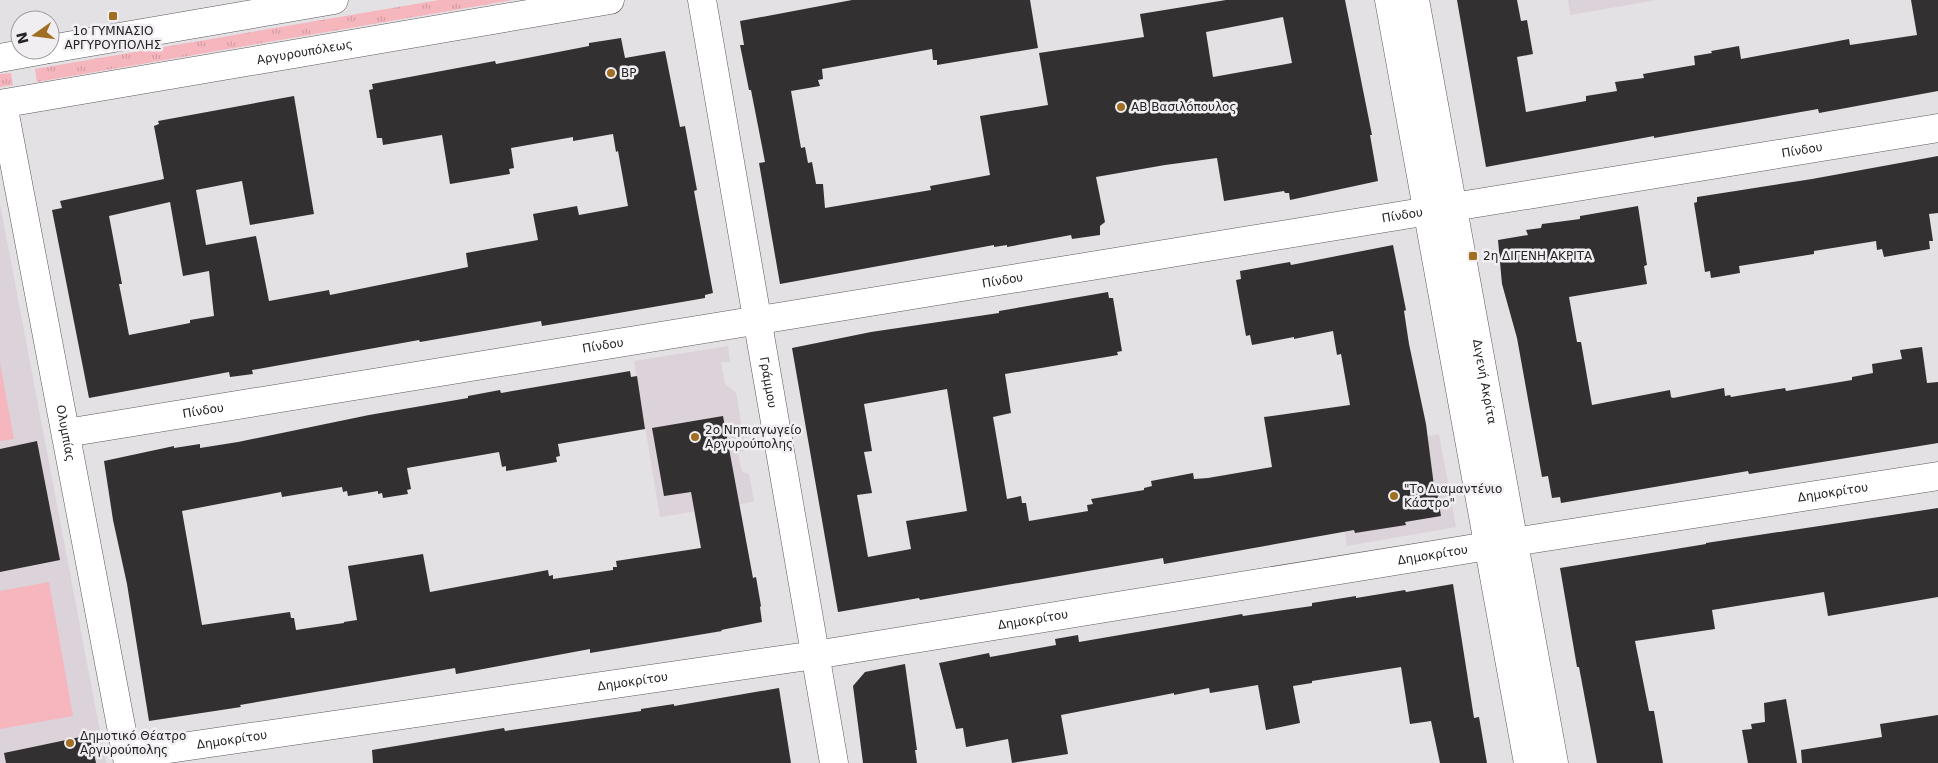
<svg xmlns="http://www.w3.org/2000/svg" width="1938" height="763" viewBox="0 0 1938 763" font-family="'DejaVu Sans',sans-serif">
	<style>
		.built { fill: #dbd2da }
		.grass { fill: url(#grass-tufts) }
		.pitch { fill: #f6b6be }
		.building { fill: #333031; fill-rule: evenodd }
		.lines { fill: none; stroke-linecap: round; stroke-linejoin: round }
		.minor-casing { stroke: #5b585a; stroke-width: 29 }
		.major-casing { stroke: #5b585a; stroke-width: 29 }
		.minor { stroke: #fff; stroke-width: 28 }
		.major { stroke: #fff; stroke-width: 28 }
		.poi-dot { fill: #a06f24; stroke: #f1eef1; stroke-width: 2 }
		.labels { text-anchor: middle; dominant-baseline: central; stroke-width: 5; stroke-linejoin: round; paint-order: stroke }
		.poi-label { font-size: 12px; fill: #252425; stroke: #f1eef1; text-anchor: start }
		.street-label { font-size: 12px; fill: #252425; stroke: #f1eef1 }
	</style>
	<defs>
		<pattern id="grass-tufts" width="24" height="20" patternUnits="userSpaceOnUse" patternTransform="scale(1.25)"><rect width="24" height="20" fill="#f6b6be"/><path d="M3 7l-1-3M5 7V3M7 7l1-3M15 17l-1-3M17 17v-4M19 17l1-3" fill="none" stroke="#d39ca3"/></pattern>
	</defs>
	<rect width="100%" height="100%" fill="#e4e1e4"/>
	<!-- built -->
	<g class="built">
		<polygon points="1568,0 1657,0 1570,15"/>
		<polygon points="0,204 106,763 0,763"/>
		<polygon points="728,346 730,362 721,362 725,384 736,393 746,450 738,453 742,472 749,474 754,502 660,517 634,361"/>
		<polygon points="1439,434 1456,527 1347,546 1330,453"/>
	</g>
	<!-- grass -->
	<g class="grass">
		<polygon points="439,0 513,0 37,82 35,69"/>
		<polygon points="11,73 13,85 0,87 0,74"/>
	</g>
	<!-- pitch -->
	<g class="pitch">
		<polygon points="0,363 14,439 0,441"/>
		<polygon points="49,582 73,716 0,729 0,591"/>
	</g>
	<!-- building -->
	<g class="building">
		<path d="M 852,0 L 1030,0 L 1038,48 L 937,65 L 937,60 L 933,60 L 932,49 L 822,69 L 823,79 L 818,80 L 820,86 L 791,91 L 801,148 L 805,147 L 808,163 L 812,162 L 816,184 L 823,184 L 825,208 L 931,190 L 930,186 L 990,175 L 980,116 L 1048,105 L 1039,53 L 1144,37 L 1140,14 L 1226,0 L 1345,0 L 1372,135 L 1370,135 L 1378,181 L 1290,200 L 1289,193 L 1285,193 L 1284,191 L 1224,201 L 1217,158 L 1165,165 L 1096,177 L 1105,222 L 1100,226 L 1100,235 L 1072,239 L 1071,235 L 1007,247 L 1007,245 L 994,247 L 994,245 L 780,284 L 759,163 L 765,162 L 751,90 L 749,90 L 740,45 L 744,45 L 740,21 ZM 1283,17 L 1292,63 L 1213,77 L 1206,32 Z"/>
		<polygon points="1457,0 1517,0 1521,21 1527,20 1533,54 1517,57 1526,112 1586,101 1586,96 1617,91 1615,82 1644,78 1643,74 1695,65 1694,56 1712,53 1711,51 1739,46 1741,59 1849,39 1850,45 1917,35 1911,0 1938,0 1938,91 1819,113 1818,109 1654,138 1654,136 1486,167"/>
		<path d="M 621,38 L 625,58 L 665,51 L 680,127 L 685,126 L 697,190 L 694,191 L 713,293 L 705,295 L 705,298 L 607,315 L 542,326 L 541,321 L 420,342 L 419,340 L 252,370 L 253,374 L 230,377 L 229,372 L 89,398 L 52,210 L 62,208 L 60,201 L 164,179 L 154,126 L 159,124 L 158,121 L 294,96 L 314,214 L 250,225 L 242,181 L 196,190 L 206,245 L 256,236 L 269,301 L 329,290 L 330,295 L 468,267 L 466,253 L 538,240 L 533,214 L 577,206 L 579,215 L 628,206 L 618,151 L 616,152 L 613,134 L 573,141 L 573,137 L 511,148 L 514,168 L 509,169 L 510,174 L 450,184 L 442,135 L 383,145 L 382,138 L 377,138 L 369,90 L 373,89 L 372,84 L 495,61 L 496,64 L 589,46 L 589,43 ZM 170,202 L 183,276 L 209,271 L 214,316 L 190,320 L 190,323 L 129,335 L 119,284 L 122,284 L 109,216 Z"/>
		<polygon points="1938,156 1938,213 1929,214 1933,241 1929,241 1930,249 1884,257 1882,249 1877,250 1876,241 1814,251 1814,254 1739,266 1740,273 1711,278 1710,271 1705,272 1694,203 1697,202 1697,197 1812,179"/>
		<polygon points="1638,206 1647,265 1644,266 1647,284 1569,297 1577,342 1581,342 1592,405 1670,390 1671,397 1673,398 1724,388 1725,396 1730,395 1731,397 1785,388 1786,391 1852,380 1852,377 1873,373 1872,364 1902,359 1900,350 1922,347 1927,383 1938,382 1938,443 1749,474 1748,471 1561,503 1560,497 1552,498 1548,476 1542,477 1517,338 1502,284 1498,240 1528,235 1526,230 1541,228 1542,224 1580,219 1580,216"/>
		<path d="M 1393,245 L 1406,310 L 1404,311 L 1409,344 L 1426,424 L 1434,486 L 1436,485 L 1441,516 L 1405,522 L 1406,525 L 1355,533 L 1354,530 L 1164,564 L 1163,558 L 920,600 L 919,598 L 838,612 L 792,348 L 871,332 L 999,313 L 999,311 L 1108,292 L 1109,298 L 1113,298 L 1122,351 L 1117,352 L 1118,355 L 1005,374 L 1011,413 L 993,417 L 1007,499 L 1021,496 L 1022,503 L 1026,503 L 1029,521 L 1088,511 L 1087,505 L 1093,504 L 1091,499 L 1144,490 L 1144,488 L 1152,486 L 1151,481 L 1193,473 L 1194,479 L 1208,478 L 1272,467 L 1264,417 L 1350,405 L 1341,354 L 1337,355 L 1333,331 L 1294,339 L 1294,337 L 1252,345 L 1250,335 L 1246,336 L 1236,280 L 1241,279 L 1240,271 L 1290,262 L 1291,265 ZM 947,389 L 967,511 L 906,521 L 911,549 L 868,557 L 857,495 L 872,493 L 864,452 L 872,451 L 864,404 Z"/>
		<polygon points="630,371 631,377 637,376 645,429 558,444 560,456 556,457 557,462 506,471 506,466 502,467 499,452 407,468 411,489 407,490 408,494 383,498 382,493 378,494 378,491 348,496 347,491 343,492 342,487 282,497 281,492 182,511 202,625 290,612 291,618 294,618 296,630 344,623 344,622 357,620 348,566 423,554 430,592 548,570 549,576 553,575 553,579 613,570 613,567 617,567 616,561 701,548 691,492 664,496 652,428 723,416 753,578 756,577 761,606 760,607 762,622 721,630 722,631 590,653 590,649 456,674 455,668 240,705 241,707 149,721 127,584 113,520 104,461 174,446 174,448 200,444 200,448 238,442 369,415 468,398 468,396 500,390 501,393"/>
		<polygon points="37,441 60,560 0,572 0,449"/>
		<polygon points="1938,508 1938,597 1828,616 1824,592 1712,610 1715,629 1635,641 1649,711 1654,711 1663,763 1597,763 1579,667 1577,667 1560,568 1706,544 1706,543"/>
		<polygon points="1453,584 1474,718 1479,717 1487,763 1440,763 1431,721 1410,724 1401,667 1312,681 1312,683 1293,686 1300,723 1266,730 1258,685 1210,693 1209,688 1174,695 1174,693 1061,715 1068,754 1012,763 1008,739 966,747 963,728 956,729 939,663 989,653 990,657 1056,645 1055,639 1078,635 1079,642 1242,614 1243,616 1312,606 1312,603 1356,596 1356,598 1405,590 1406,592"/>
		<polygon points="905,664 917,750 915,750 917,763 863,763 853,686 865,672"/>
		<polygon points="779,688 791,763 373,763 372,750 504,728 505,731 641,711 641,709 674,704 674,706"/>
		<polygon points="1786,699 1797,763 1748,763 1742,730 1752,729 1751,724 1765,722 1764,703"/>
		<polygon points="1938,715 1938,763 1802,763 1801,750 1882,737 1880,724"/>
		<polygon points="90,735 96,763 6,763 4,753"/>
	</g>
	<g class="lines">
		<defs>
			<g id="minor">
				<path id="s1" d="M 702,0 L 834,763"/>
				<polyline points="1389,0 1528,763"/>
				<path id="s2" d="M 1415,0 L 1554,763"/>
				<path id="s3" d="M 3,104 L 128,763"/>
				<path id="s4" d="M 66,433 L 1938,128"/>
				<path id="s5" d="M 127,755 L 815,655 L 1488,546 L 1938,476"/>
			</g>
			<g id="major">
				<polyline points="50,49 334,0"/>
				<polyline points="0,58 44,50"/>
				<path id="s6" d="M 0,104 L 610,0"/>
			</g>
		</defs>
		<!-- minor casing -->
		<use href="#minor" class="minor-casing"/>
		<!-- major casing -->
		<use href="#major" class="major-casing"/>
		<!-- minor -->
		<use href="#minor" class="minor"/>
		<!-- major -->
		<use href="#major" class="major"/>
	</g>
	<!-- markers -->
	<g class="poi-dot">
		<rect x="108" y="11" width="10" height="10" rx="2.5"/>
		<circle cx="611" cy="73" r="5"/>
		<circle cx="1121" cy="107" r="5"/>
		<rect x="1468" y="251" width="10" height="10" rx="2.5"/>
		<circle cx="695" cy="437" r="5"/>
		<circle cx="1394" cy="496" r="5"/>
		<circle cx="70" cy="743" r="5"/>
	</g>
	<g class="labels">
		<!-- poi labels -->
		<g class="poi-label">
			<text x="113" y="31" text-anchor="middle">1ο ΓΥΜΝΑΣΙΟ<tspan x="113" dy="14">ΑΡΓΥΡΟΥΠΟΛΗΣ</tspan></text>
			<text x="621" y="73">BP</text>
			<text x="1131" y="107">ΑΒ Βασιλόπουλος</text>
			<text x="1483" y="256">2η ΔΙΓΕΝΗ ΑΚΡΙΤΑ</text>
			<text x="705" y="430">2ο Νηπιαγωγείο<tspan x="705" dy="14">Αργυρούπολης</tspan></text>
			<text x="1404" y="489">"Το Διαμαντένιο<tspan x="1404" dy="14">Κάστρο"</tspan></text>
			<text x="80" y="736">Δημοτικό Θέατρο<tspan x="80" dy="14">Αργυρούπολης</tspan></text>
		</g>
		<!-- street labels -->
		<g class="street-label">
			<text stroke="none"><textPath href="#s6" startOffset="309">Αργυρουπόλεως</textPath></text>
			<text stroke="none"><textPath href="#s4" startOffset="1759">Πίνδου</textPath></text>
			<text stroke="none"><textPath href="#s4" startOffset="1354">Πίνδου</textPath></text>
			<text stroke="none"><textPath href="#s4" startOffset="949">Πίνδου</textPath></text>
			<text stroke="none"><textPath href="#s4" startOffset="544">Πίνδου</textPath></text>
			<text stroke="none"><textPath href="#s1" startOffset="388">Γράμμου</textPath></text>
			<text stroke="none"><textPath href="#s2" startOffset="388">Διγενή Ακρίτα</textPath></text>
			<text stroke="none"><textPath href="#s4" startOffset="139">Πίνδου</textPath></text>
			<text stroke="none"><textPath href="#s3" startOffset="335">Ολυμπίας</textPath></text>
			<text stroke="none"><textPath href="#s5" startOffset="1726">Δημοκρίτου</textPath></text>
			<text stroke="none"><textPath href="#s5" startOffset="1321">Δημοκρίτου</textPath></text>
			<text stroke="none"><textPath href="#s5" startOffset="916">Δημοκρίτου</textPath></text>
			<text stroke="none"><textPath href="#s5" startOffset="511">Δημοκρίτου</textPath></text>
			<text stroke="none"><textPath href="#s5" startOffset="106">Δημοκρίτου</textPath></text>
		</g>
	</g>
	<!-- north arrow -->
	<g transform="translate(35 35) rotate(256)"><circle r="24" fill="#f1eef1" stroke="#9f9d9f"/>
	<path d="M0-4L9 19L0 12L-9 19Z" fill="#a06f24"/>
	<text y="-8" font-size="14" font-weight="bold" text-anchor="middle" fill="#252425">N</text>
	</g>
</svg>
